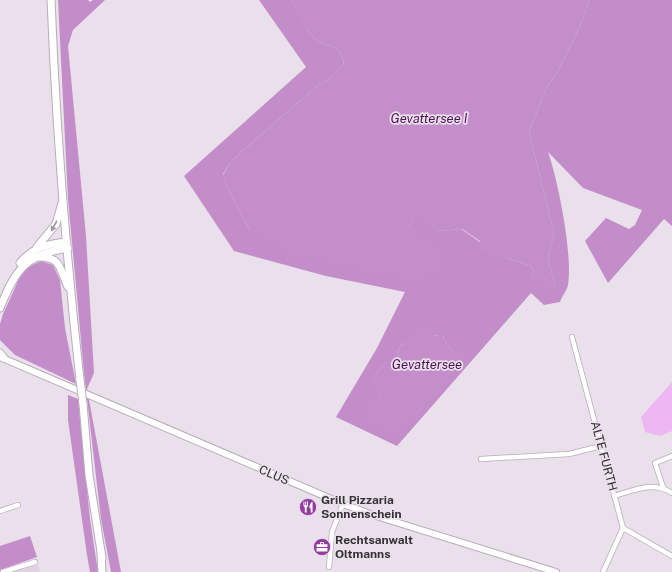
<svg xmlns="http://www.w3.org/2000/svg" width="672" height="572" viewBox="0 0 672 572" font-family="'Public Sans',sans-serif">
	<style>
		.built { fill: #e0d2e2 }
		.green { fill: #edb7f3 }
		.forest { fill: #c28dc8; fill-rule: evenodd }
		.water { fill: #c38ec9 }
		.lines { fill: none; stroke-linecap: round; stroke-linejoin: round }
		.minor-casing { stroke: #b7adb8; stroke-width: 6 }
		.secondary-casing { stroke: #b7adb8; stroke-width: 8 }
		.primary-casing { stroke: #b7adb8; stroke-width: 9 }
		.trunk-casing { stroke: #b7adb8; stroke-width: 9 }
		.minor { stroke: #fff; stroke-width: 4.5 }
		.secondary { stroke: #fff; stroke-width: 6 }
		.primary { stroke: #fff; stroke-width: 7 }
		.trunk { stroke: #fff; stroke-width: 7 }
		.primary-bridge-casing { stroke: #b7adb8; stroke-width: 9; stroke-linecap: butt }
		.primary-bridge { stroke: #fff; stroke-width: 7 }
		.oneway { fill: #9a989a }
		.labels { text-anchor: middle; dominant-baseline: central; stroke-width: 3.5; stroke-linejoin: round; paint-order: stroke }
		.street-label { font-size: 12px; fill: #353135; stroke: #eae0eb }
		.poi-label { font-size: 12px; font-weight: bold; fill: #353135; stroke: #eae0eb; text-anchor: start }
		.water-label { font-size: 13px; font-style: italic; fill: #500f58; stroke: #eae0eb }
	</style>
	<rect width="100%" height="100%" fill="#eae0eb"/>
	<!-- built -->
	<polygon class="built" points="38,564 40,572 12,572"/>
	<!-- green -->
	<polygon class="green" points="672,382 672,431 660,436 645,432 641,417"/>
	<!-- forest -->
	<g class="forest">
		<polygon points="58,0 88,0 90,2 93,0 105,0 73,30 68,46 86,236 94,373 87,389 121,572 111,572 101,519 84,373 68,199"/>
		<path d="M 259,0 L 292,0 C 299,11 304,27 312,36 C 324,50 339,39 344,63 L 332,77 L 316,87 L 241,152 L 230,163 L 223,174 L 226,185 L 250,231 L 420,235 L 409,227 L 412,221 L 417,218 L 440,231 L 461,229 L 480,242 L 481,249 L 531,266 L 534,272 L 531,277 L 555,286 L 548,258 L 554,234 L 529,131 L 547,87 L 558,71 L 579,29 L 589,0 L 672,0 L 672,226 L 664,219 L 608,283 L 585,241 L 606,218 L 629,229 L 635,225 L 642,210 L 583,188 L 548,152 C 558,180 573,255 568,285 C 567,290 562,296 560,302 L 544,305 L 531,293 L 397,446 L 336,417 L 377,348 L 405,292 L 326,276 L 234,251 L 184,176 L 306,67 ZM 443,334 L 444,340 L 454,353 L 378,400 L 382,390 L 372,379 L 386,362 L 396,368 L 400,359 L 397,352 L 401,345 L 433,335 L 438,336 Z"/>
		<polygon points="41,261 53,265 60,280 65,328 76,384 15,355 0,340 0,324 3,314 19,279 28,267"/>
		<polygon points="68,395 78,399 90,519 98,572 90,572 87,555 68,420"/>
		<polygon points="30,536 37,557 0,570 0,546"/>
	</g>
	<!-- water -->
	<g class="water">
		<path d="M 292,0 L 589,0 L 579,29 L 558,71 L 547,87 L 529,131 L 554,234 L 548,258 L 555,286 L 550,291 L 543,289 L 531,277 L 534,272 L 531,266 L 480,249 L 480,241 L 462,229 L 440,231 L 417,219 L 412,221 L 409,227 L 444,247 L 442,269 L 430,277 L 417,283 L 293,256 L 250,231 L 226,185 L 223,175 L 230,163 L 241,152 L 316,87 L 332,77 L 344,63 C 339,39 324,50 312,36 C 304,27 298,11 292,0 Z"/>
		<polygon points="426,328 433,331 433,335 438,336 440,334 443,334 444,340 454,353 459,347 468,350 468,357 462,361 462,366 402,434 390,434 373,427 364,418 363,411 367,402 378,400 381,391 371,393 372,379 386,362 395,359 397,367 400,359 397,352 401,345 410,342 408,337 414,329"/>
	</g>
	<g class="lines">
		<defs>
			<g id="minor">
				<polyline points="572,337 623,528 603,572"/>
				<polyline points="481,459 569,454 601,446"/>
				<polyline points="663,487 655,463 672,456"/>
				<path d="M 614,496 C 635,490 652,481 672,493"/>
				<polyline points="0,511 18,505"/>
				<polyline points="623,528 672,556"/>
				<polyline points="329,567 332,532 343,504"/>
				<polyline points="3,572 35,562"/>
			</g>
			<polyline id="secondary" points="0,357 343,504 373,515 556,572"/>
			<g id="primary">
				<path d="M 51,0 C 56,127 66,254 80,380"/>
				<polyline points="37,247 56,224 62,203"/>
				<path d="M 38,257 C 62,256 60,271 68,287"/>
				<path d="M 20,263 C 33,247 48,244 67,242"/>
				<path d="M 0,308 C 15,270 26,254 68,248"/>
				<polyline points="0,353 4,358"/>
				<polyline points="83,404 89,475 102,558"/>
			</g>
			<polyline id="trunk" points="101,553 102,572"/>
		</defs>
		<!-- minor casing -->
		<use href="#minor" class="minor-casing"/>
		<!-- secondary casing -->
		<use href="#secondary" class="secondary-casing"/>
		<!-- primary casing -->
		<use href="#primary" class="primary-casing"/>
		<!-- trunk casing -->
		<use href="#trunk" class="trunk-casing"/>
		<!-- minor -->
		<use href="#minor" class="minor"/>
		<!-- secondary -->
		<use href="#secondary" class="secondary"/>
		<!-- primary -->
		<use href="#primary" class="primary"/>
		<!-- trunk -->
		<use href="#trunk" class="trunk"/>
		<defs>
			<polyline id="primary-bridge" points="80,380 83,404"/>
		</defs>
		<!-- primary-bridge casing -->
		<use href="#primary-bridge" class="primary-bridge-casing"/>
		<!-- primary-bridge -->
		<use href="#primary-bridge" class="primary-bridge"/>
	</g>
	<!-- one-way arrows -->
	<defs><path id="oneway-solid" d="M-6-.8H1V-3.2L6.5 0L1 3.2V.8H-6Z"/></defs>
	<use class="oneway" href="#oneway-solid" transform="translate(54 226) rotate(119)"/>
	<!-- icons -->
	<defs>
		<symbol id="restaurant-disc" viewBox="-11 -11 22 22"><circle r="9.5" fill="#9639a2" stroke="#eae0eb"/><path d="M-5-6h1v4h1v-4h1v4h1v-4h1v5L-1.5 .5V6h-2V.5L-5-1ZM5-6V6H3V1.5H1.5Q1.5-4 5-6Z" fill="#fff"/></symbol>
		<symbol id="office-disc" viewBox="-11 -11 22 22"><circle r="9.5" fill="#9639a2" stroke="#eae0eb"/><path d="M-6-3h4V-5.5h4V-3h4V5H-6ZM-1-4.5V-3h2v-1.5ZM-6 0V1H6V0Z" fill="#fff"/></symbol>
	</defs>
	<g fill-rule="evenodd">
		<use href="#restaurant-disc" x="298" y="497" width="20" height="20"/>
		<use href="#office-disc" x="312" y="537" width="20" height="20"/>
	</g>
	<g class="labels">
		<!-- street labels -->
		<g class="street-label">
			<text transform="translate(604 456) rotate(75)">ALTE FURTH</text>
			<text transform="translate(274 475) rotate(23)">CLUS</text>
		</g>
		<!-- poi labels -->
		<g class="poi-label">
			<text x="321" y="500">Grill Pizzaria<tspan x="321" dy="14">Sonnenschein</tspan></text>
			<text x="335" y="540">Rechtsanwalt<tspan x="335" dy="14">Oltmanns</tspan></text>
		</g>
		<!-- water labels -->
		<g class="water-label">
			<text x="429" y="118">Gevattersee I</text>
			<text x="427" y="364">Gevattersee</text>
		</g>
	</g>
</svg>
